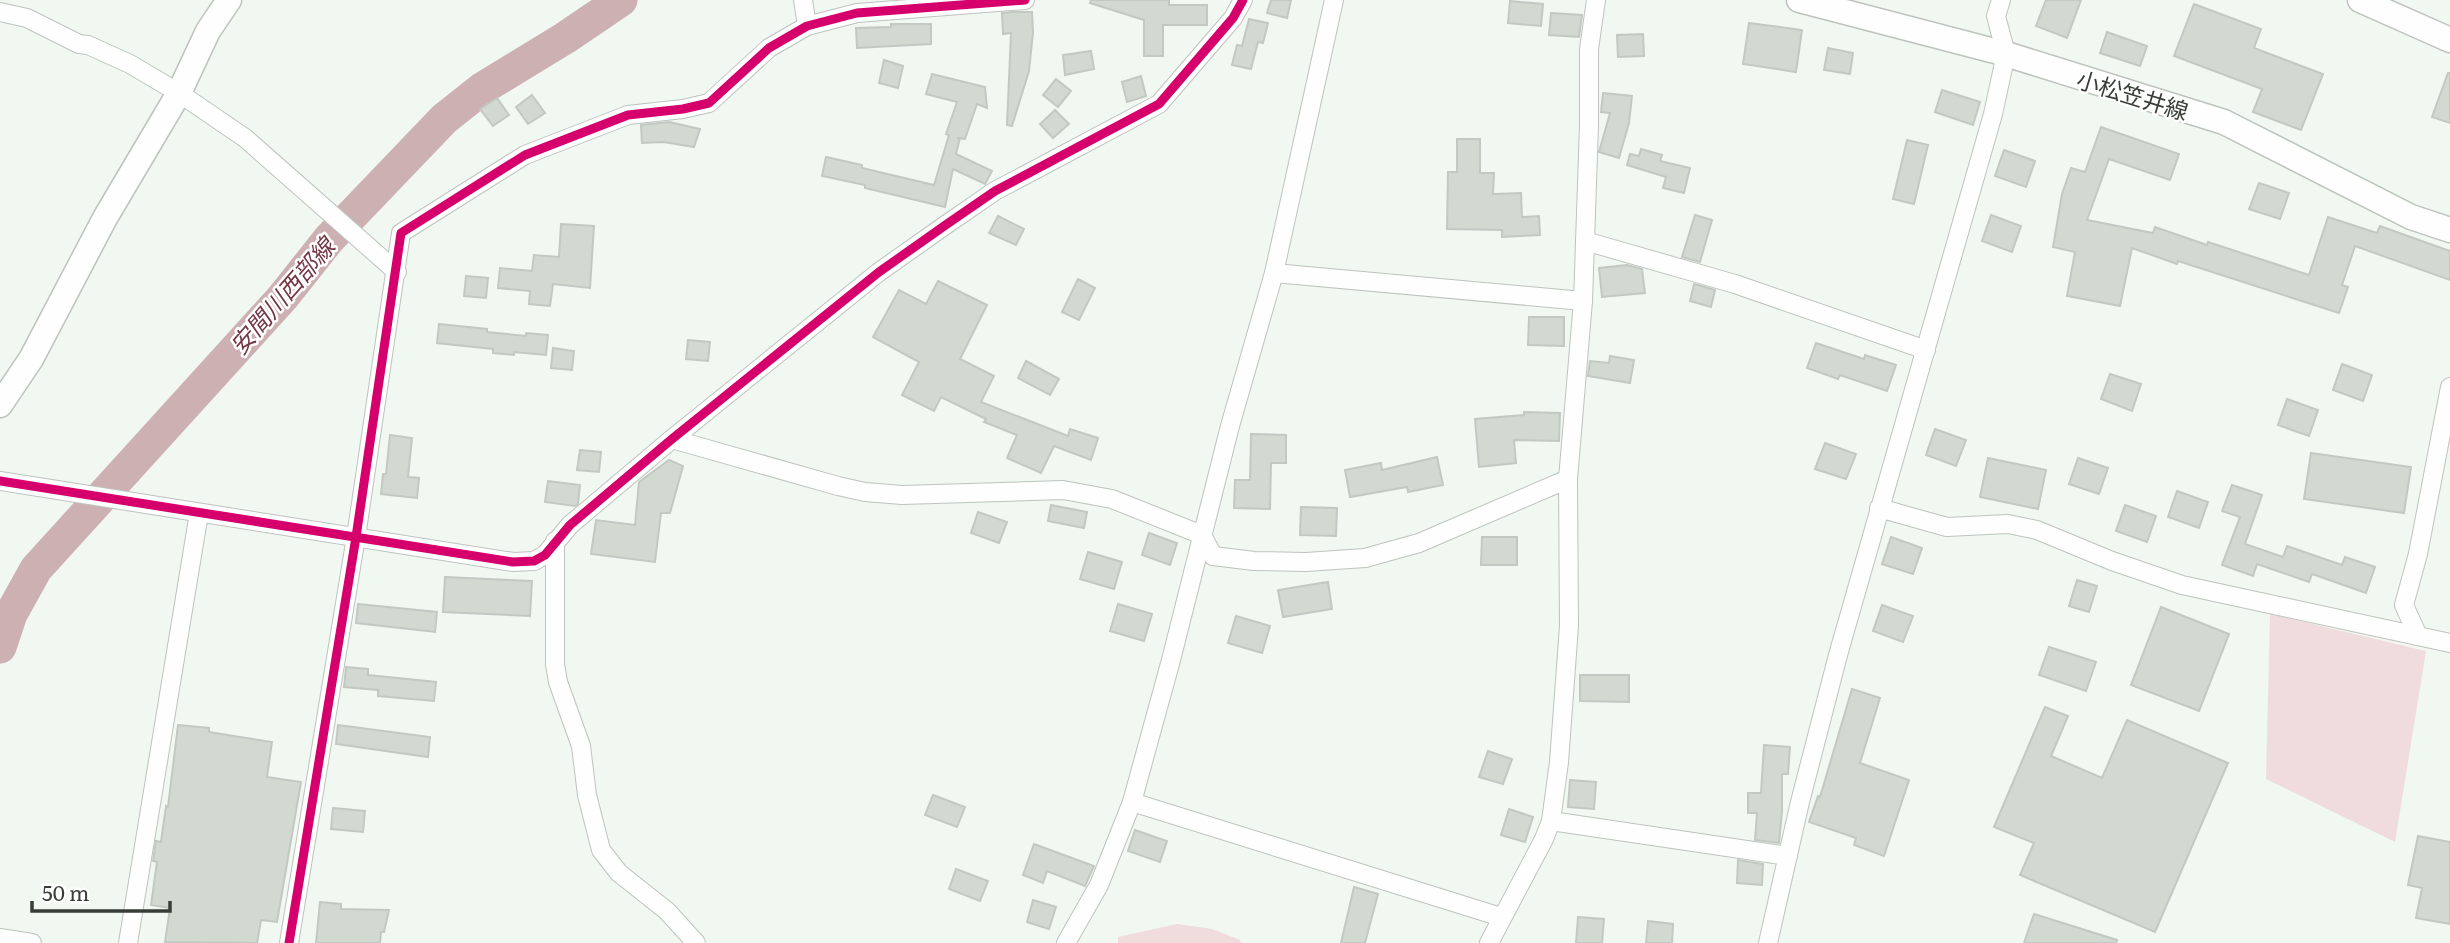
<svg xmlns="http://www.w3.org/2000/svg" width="2450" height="943" viewBox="0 0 2450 943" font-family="Literata,'Noto Sans JP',serif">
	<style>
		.green { fill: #f0dcdc }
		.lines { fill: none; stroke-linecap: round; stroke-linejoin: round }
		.river { stroke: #cdb0b2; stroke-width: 33 }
		.building { fill: #d1d9d1; stroke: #c3c8c3; stroke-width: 2 }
		.street-casing { stroke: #bec3be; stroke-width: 20 }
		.secondary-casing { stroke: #bec3be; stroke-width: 27 }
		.street { stroke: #fdfefd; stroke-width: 18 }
		.secondary { stroke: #fdfefd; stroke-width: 24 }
		.cycleway-casing { stroke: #fff; stroke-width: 13 }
		.cycleway { stroke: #d6006c; stroke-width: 9 }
		.labels { text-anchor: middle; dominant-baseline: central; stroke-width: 5; stroke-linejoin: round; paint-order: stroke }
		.street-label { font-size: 23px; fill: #383d38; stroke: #fff }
		.water-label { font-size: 24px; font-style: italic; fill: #733844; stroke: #fff }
	</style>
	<rect width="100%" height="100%" fill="#f1f7f1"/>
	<!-- green -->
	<g class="green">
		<polygon points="2270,614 2426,651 2395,842 2266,779"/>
		<polygon points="1177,924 1212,929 1240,940 1241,943 1118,943 1118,937"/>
	</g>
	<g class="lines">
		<!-- river -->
		<polyline class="river" points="0,647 11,614 36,569 283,297 329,239 444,119 483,88 565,38 621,0"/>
	</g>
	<!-- building -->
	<g class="building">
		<polygon points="1091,0 1169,0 1169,5 1207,5 1207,25 1163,25 1163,56 1144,56 1144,20 1090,3"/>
		<polygon points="1271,0 1291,0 1287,18 1267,13"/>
		<polygon points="2046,0 2081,0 2067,38 2036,26"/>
		<polygon points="1510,1 1543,4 1541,26 1508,23"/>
		<polygon points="2194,4 2261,29 2254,48 2323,74 2301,130 2253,112 2262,89 2174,56"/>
		<polygon points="1014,12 1032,12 1033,32 1029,71 1012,126 1007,125 1011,33 1003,34 1002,13"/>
		<polygon points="1551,13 1582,15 1579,37 1549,35"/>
		<polygon points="1249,19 1268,23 1263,43 1258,42 1251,69 1232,65 1237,45 1242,46"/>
		<polygon points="1749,23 1802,30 1796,72 1743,64"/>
		<polygon points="891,24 931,24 931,44 857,48 856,28 891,27"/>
		<polygon points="2107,32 2147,46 2140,66 2100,53"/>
		<polygon points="1643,34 1644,56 1618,57 1617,35"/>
		<polygon points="1828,48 1853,53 1850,74 1824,70"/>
		<polygon points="1091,51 1094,69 1065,75 1063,55"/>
		<polygon points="884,60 903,66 898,88 879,83"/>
		<polygon points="2448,73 2450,73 2450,123 2432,117"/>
		<polygon points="932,74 985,87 987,108 977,104 965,139 957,138 960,138 956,154 992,171 985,184 953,169 945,207 865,188 865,185 822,176 826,157 862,165 862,168 934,185 949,135 946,134 957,102 926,94"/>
		<polygon points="1141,76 1146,96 1127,102 1122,82"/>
		<polygon points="1056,79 1071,91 1058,107 1043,95"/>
		<polygon points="1942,90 1980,102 1973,125 1935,112"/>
		<polygon points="1603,93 1632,96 1629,123 1619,158 1599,152 1610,113 1601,112"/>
		<polygon points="532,95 545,113 528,124 516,107"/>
		<polygon points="497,98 509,115 493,126 480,109"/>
		<polygon points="1055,110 1069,124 1053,138 1040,124"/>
		<polygon points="669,122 700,129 694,147 664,142 642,143 641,125"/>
		<polygon points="2101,127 2179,154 2170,180 2109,159 2087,220 2153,233 2155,227 2207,245 2208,242 2309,275 2328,217 2377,233 2380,226 2450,251 2450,280 2355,246 2342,285 2348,287 2339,313 2178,261 2177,264 2132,248 2120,306 2067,296 2075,252 2053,247 2062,194 2071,168 2085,172"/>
		<polygon points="1457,139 1480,139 1480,173 1494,173 1493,194 1521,193 1522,217 1539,216 1540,235 1502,237 1502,230 1447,229 1448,172 1457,172"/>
		<polygon points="1907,140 1928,145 1914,204 1893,199"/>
		<polygon points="1641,149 1662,155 1660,161 1690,168 1684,193 1663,188 1666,177 1627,165 1630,154 1639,156"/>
		<polygon points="2004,150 2035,161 2026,187 1995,176"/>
		<polygon points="2259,183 2289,193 2280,219 2249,209"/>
		<polygon points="1695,215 1712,220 1700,262 1682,257"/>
		<polygon points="1991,215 2021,226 2012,252 1982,241"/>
		<polygon points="998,216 1024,229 1016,245 989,233"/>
		<polygon points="561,224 594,226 590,288 553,284 550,306 529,304 530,291 498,288 500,268 532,271 534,255 559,257"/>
		<polygon points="1627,265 1642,269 1645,293 1602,297 1599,268"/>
		<polygon points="466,276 488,278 486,298 464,296"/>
		<polygon points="1078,279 1095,288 1079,320 1062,312"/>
		<polygon points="938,281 987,305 960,359 994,376 981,402 1068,436 1070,429 1098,438 1091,460 1054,446 1041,473 1007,458 1017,435 984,422 986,419 941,397 934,411 902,395 919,362 873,337 899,290 926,304"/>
		<polygon points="1694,284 1715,290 1711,307 1690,301"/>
		<polygon points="1529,317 1564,317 1564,346 1528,345"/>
		<polygon points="439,324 487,329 487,332 526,336 526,333 548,335 546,355 514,352 514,355 493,353 493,349 437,343"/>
		<polygon points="688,340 710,342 708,361 686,359"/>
		<polygon points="1816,343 1864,359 1865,355 1896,365 1887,391 1840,375 1838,379 1807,368"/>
		<polygon points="553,348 574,351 572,370 551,368"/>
		<polygon points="1610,356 1634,360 1630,383 1588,376 1590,361 1609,363"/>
		<polygon points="1026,361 1059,379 1050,395 1018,378"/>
		<polygon points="2342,364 2372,375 2363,401 2333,390"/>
		<polygon points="2110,374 2141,384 2132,411 2101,399"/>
		<polygon points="2287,399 2318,410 2309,436 2278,425"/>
		<polygon points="1524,412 1560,413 1559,441 1514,440 1516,463 1479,467 1475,419 1524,415"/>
		<polygon points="1935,429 1966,440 1956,466 1926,455"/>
		<polygon points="1251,434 1286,435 1286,463 1271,463 1270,509 1234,508 1235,480 1250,480"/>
		<polygon points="390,435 412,438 408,477 419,478 417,498 381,494 383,474 386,474"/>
		<polygon points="1825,443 1856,454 1846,479 1815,469"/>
		<polygon points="580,450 601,452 599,472 577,470"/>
		<polygon points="2311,453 2411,467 2404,513 2304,499"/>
		<polygon points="1437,457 1443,485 1408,492 1407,487 1350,497 1345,470 1381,463 1382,470"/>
		<polygon points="1988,458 2046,470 2038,509 1980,497"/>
		<polygon points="2078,458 2108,468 2099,494 2069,484"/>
		<polygon points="669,460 683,466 670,513 661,513 655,562 591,554 596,520 635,525 639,482"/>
		<polygon points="548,481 580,485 578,504 575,506 545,502"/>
		<polygon points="2232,485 2262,495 2245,544 2283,557 2287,546 2342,565 2345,557 2375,567 2366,593 2312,574 2309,582 2257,564 2253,576 2222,565 2240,517 2222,511"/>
		<polygon points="2177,491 2208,502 2199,528 2168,517"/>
		<polygon points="1051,505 1087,512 1084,528 1048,521"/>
		<polygon points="2125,505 2156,516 2147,542 2116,531"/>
		<polygon points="1301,507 1337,508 1336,536 1300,535"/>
		<polygon points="978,512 1007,522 999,543 971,533"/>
		<polygon points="1149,533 1177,543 1170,565 1142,555"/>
		<polygon points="1482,537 1517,537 1517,565 1481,565"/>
		<polygon points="1891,537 1922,548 1913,574 1882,564"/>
		<polygon points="1088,552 1122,562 1114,589 1080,579"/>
		<polygon points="445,577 532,581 530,616 443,612"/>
		<polygon points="2077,580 2097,586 2089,612 2069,606"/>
		<polygon points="1328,582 1332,609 1283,617 1278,590"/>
		<polygon points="358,604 437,612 435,632 356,623"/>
		<polygon points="1118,604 1152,614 1144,641 1110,631"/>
		<polygon points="1882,605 1913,616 1903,642 1873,631"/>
		<polygon points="2161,607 2229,634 2199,711 2131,685"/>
		<polygon points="1236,616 1270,626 1262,653 1228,643"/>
		<polygon points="2049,647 2096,662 2086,691 2039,675"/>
		<polygon points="346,667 368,669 368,675 436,682 434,701 378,696 378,690 344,687"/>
		<polygon points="1580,675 1629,675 1629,702 1580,701"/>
		<polygon points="1852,689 1880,698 1860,763 1909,780 1884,856 1854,845 1856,838 1809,822 1818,796 1820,797"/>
		<polygon points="2045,707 2068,716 2051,756 2102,778 2127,720 2228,763 2155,932 2020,875 2034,843 1994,827"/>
		<polygon points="178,725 209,728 209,732 272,742 267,777 301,782 277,922 261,920 257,943 165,942 170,908 151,905 157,862 153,861 156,841 161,842 166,806 168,807"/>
		<polygon points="338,725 430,737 428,757 336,744"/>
		<polygon points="1764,745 1790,747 1788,774 1782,774 1782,812 1779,843 1755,840 1757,813 1748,813 1748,793 1761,793"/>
		<polygon points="1488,751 1512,759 1503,784 1479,777"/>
		<polygon points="1570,780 1596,782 1594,809 1568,807"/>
		<polygon points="933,795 965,807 957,827 925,815"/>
		<polygon points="333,808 365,811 363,832 331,829"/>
		<polygon points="1509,809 1533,817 1525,842 1501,835"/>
		<polygon points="1135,830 1167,841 1160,862 1128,851"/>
		<polygon points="2418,836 2450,842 2450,924 2416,918 2422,888 2408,885"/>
		<polygon points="1034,844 1094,866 1085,886 1047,871 1043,883 1023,875"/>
		<polygon points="1738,860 1763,864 1762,885 1737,883"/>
		<polygon points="956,869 988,881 980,901 949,889"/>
		<polygon points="1354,887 1378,894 1365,943 1341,943"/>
		<polygon points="1033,900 1056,907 1049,929 1027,922"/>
		<polygon points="320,902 341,904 341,909 389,910 384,932 381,932 380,943 316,943"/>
		<polygon points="2034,914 2117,940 2116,943 2024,943"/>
		<polygon points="1578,917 1604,919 1602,943 1576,943"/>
		<polygon points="1648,921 1673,924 1672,943 1646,943"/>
	</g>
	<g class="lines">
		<defs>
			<g id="street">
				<polyline points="803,0 807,26"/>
				<polyline points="0,12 27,18 79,44 88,45 130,64 179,93 245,138 397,272"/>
				<polyline points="1585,241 1735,284 1926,350"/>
				<polyline points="1274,273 1583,301"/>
				<polyline points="672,439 838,486 865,492 902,495 1063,490 1112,499 1202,535 1213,556 1254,561 1306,562 1365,558 1419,543 1568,479"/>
				<polyline points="0,481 513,562 534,561 545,555 570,525 672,439 879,272 947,224 995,191 1159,104 1233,18 1243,0"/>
				<polyline points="1879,508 1947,527 2008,524 2037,530 2112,561 2182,585 2450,643"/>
				<polyline points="555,541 555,664 558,682 581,746 587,795 601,850 619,873 667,911 696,943"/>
				<polyline points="2418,636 2404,605 2418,554 2450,387"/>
				<polyline points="1132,802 1501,917"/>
				<polyline points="1551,821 1788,856"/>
				<polyline points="0,938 32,943"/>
				<polyline points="128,943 199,513"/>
				<polyline points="289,943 356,537 401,233 525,155 628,115 683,109 709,103 769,48 807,26 857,13 1025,0"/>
				<polyline points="1066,943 1099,885 1132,802 1171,660 1230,426 1274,273 1334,0"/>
				<polyline points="1489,943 1544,839 1551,821 1559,762 1569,626 1568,479 1583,301 1589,125 1589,49 1596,0"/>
				<polyline points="1768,943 1800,802 1838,655 1993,114 2006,54 1996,16 2001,0"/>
			</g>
			<g id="secondary">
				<polyline points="1799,0 2006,54 2224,122 2411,217 2450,230"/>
				<polyline points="2360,0 2450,40"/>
				<polyline points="0,405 31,359 105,218 179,93 208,31 229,0"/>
			</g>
		</defs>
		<!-- street casing -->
		<use href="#street" class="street-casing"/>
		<!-- secondary casing -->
		<use href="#secondary" class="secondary-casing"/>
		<!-- street -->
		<use href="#street" class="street"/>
		<!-- secondary -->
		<use href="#secondary" class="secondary"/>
		<defs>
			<g id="cycleway">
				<polyline points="0,481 513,562 534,561 545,555 570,525 672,439 879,272 947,224 995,191 1159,104 1233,18 1243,0"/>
				<polyline points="289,943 356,537 401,233 525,155 628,115 683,109 709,103 769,48 807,26 857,13 1025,0"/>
			</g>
		</defs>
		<!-- cycleway casing -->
		<use href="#cycleway" class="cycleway-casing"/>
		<!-- cycleway -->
		<use href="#cycleway" class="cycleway"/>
	</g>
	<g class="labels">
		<!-- street labels -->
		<g class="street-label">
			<text transform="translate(2133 94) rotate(17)">小松笠井線</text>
		</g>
		<!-- water labels -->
		<g class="water-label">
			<text transform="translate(281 295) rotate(-49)">安間川西部線</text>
		</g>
	</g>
	<!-- scale -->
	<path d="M32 901v10h138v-10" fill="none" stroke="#383d38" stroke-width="3.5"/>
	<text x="42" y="901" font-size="21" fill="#383d38" stroke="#ffffff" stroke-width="5" paint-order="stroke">50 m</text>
</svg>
